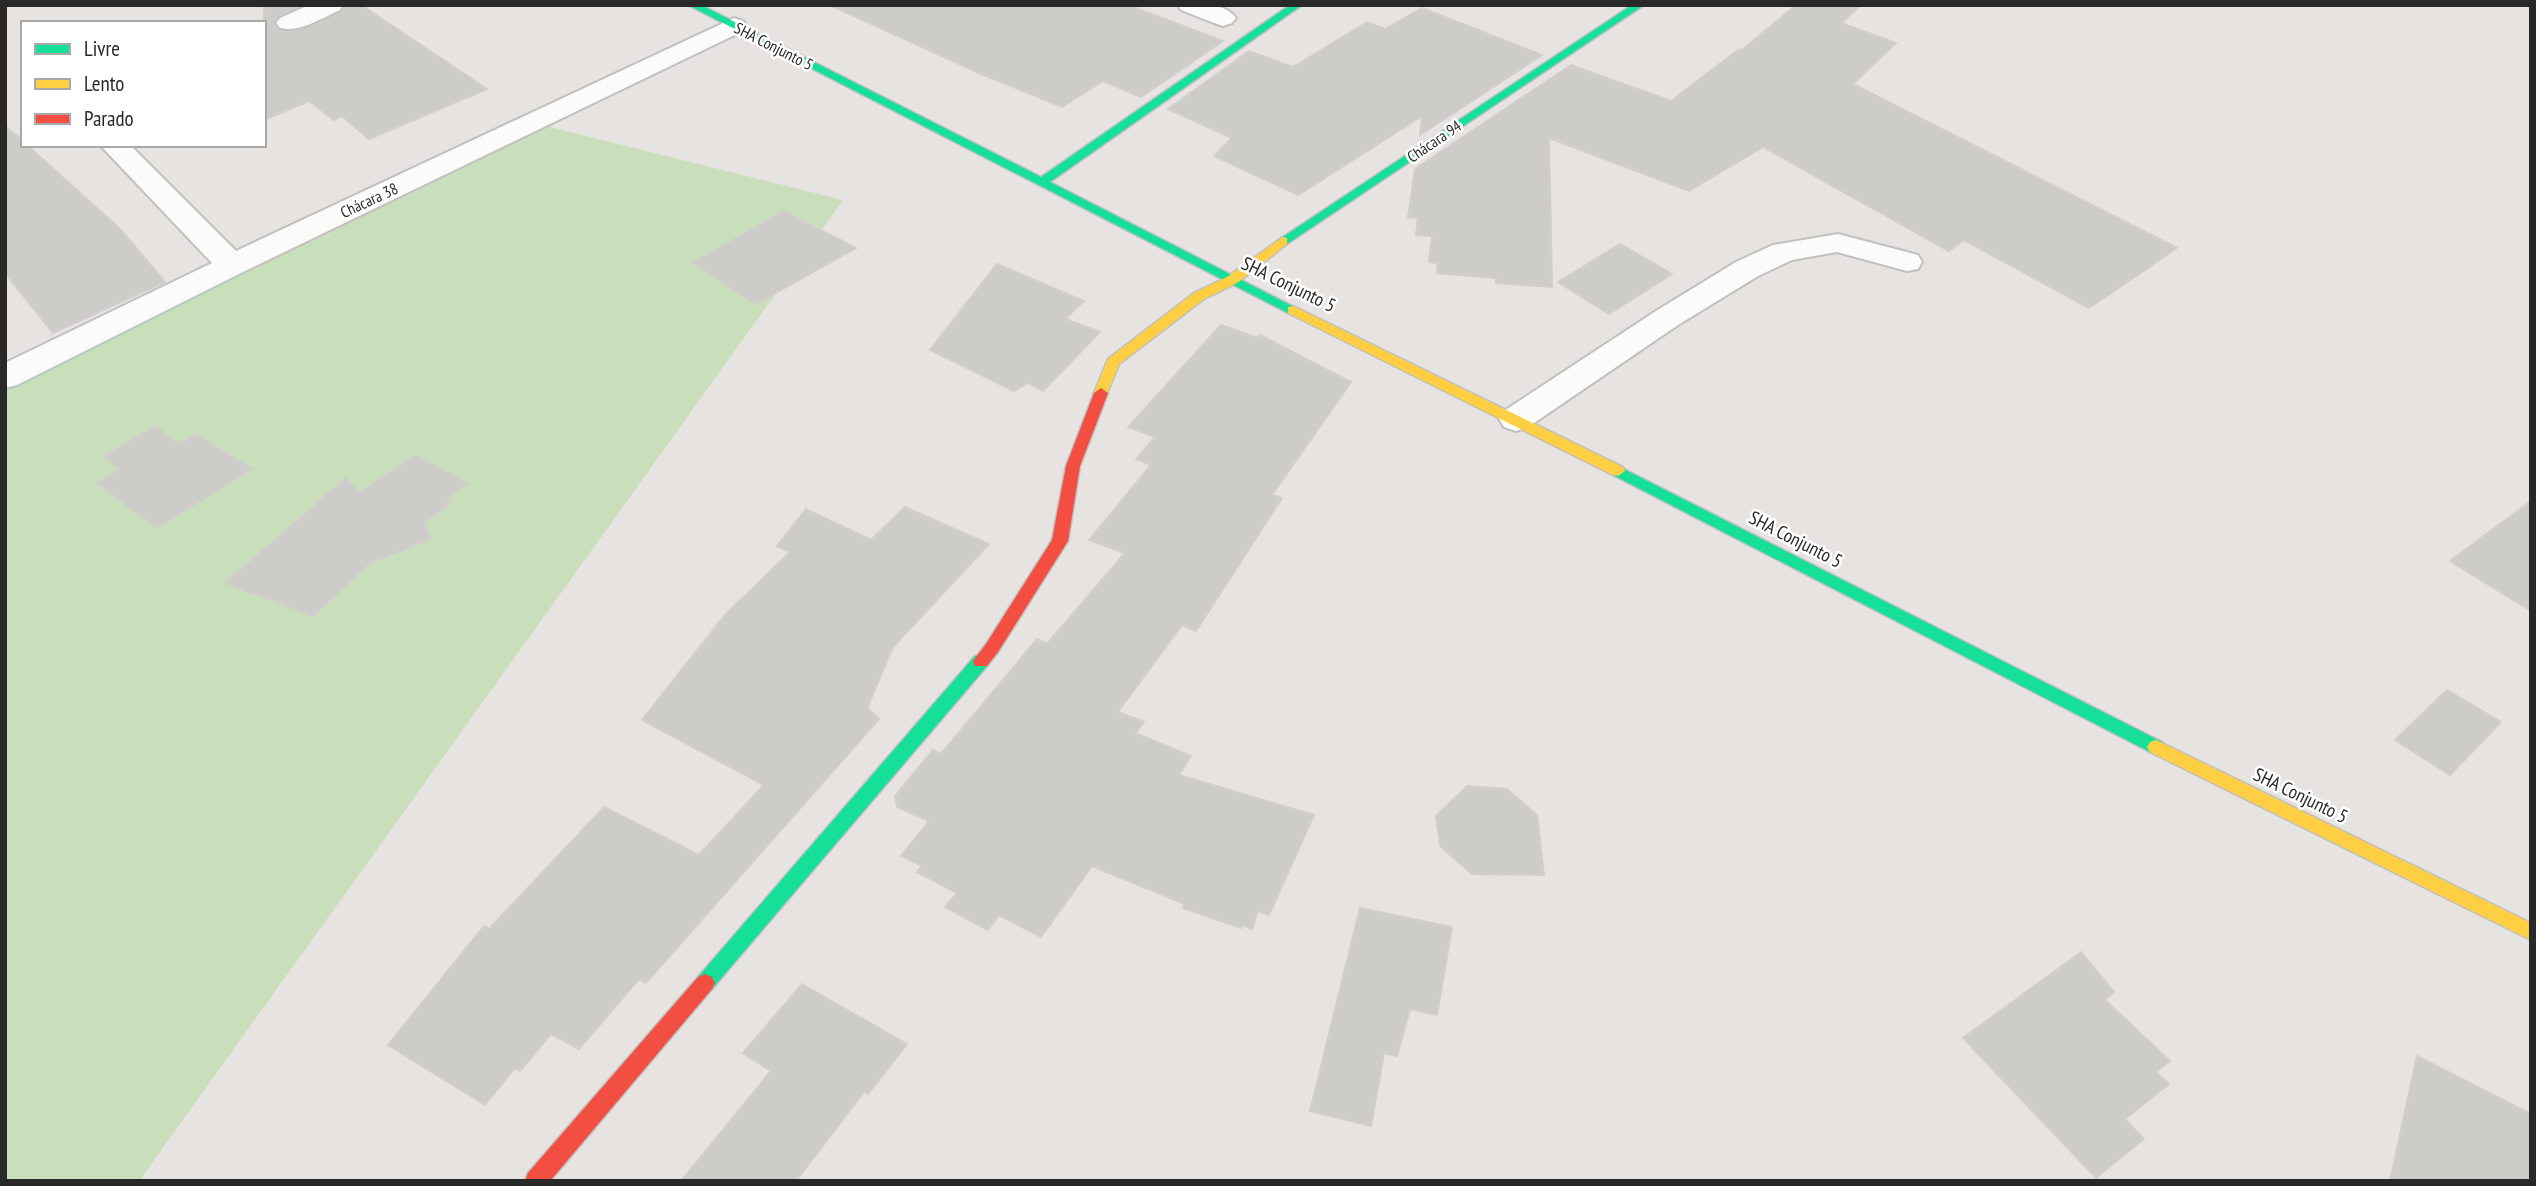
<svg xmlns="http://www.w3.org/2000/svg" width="2536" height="1186" viewBox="0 0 2536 1186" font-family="'PT Sans Narrow',sans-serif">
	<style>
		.green { fill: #c9dfbb }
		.building { fill: #ceccc9; stroke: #d1cfcc; stroke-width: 2 }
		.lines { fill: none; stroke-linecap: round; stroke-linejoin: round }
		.street-casing { stroke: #c1c0c1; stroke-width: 4 }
		.fast-casing { stroke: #c1c0c1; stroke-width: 3 }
		.slow-casing { stroke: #c1c0c1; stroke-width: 3 }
		.jam-casing { stroke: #c1c0c1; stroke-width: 3 }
		.street { fill: #fbfbfa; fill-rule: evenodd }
		.fast { fill: #16e098; fill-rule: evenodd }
		.slow { fill: #ffcf43; fill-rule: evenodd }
		.jam { fill: #f24e42; fill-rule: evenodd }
		.labels { text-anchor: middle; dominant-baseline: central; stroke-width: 5; stroke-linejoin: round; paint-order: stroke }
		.far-street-label { font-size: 16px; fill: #292929; stroke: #fff }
		.street-label { font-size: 19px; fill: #292929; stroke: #fff }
	</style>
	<rect width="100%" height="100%" fill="#e6e3e0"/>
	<!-- green -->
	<polygon class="green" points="522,120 843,200 139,1181 5,1181 5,385"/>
	<!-- building -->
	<g class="building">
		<polygon points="264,5 302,5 279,16 274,21 278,30 288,32 320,23 341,12 345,5 361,5 487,89 369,139 342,116 334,120 309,101 264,120"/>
		<polygon points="830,5 1128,5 1223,41 1141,97 1103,81 1062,107 979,73"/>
		<polygon points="1796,5 1861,5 1841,23 1896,43 1853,84 2177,248 2089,308 1964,240 1949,251 1763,147 1689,191 1549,138 1552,287 1496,283 1496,278 1437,273 1438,263 1429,262 1432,236 1416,235 1418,218 1408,217 1415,169 1571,65 1671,101 1739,49 1742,50"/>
		<polygon points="1422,8 1542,55 1420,135 1422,116 1298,195 1214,156 1232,138 1168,109 1249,51 1293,67 1367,22 1385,29"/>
		<polygon points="5,126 23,141 23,145 27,145 120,229 165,282 53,333 5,273"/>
		<polygon points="784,211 856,248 756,304 692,263"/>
		<polygon points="1620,244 1672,274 1609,314 1558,282"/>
		<polygon points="997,264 1084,301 1065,319 1100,332 1043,391 1028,383 1014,391 930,350"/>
		<polygon points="1221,325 1258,338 1260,335 1351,382 1272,495 1282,498 1196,631 1182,625 1118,712 1144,722 1135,733 1191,756 1179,775 1314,815 1269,915 1258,911 1252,929 1243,925 1241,928 1183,908 1185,904 1092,866 1041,937 999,915 988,930 945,907 957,893 917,872 922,866 901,856 929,821 897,807 895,796 933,750 941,754 1037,639 1047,644 1125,553 1089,540 1151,465 1136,459 1155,437 1128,427"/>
		<polygon points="155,426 179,444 196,434 252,469 157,528 96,483 120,470 104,456"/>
		<polygon points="415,455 468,483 447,499 452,503 425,522 431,539 370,563 313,616 225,583 346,478 360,493"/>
		<polygon points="2531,501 2531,611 2450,561"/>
		<polygon points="905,507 989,544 893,647 867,708 879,719 646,983 639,979 579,1049 551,1034 520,1071 515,1068 485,1105 388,1045 484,926 489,929 604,807 699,855 764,785 642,720 725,615 790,552 777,546 806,509 871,540"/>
		<polygon points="2447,690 2501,722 2450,775 2395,740"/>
		<polygon points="1467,786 1507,789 1537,815 1544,875 1472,874 1440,846 1436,816"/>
		<polygon points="1360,908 1452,927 1437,1015 1410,1009 1397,1056 1384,1053 1371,1126 1310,1111"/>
		<polygon points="2081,952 2114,992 2105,1000 2170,1061 2156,1072 2169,1084 2125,1119 2144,1139 2096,1178 1963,1038"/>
		<polygon points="802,984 907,1044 868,1094 864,1092 796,1181 681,1181 771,1071 743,1053"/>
		<polygon points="2417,1056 2531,1114 2531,1181 2390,1181"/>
	</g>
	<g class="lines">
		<defs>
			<g id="street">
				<path d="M 309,5 L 343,5 L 340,10 C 322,18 300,33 280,28 L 276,23 L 280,18 Z"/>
				<path d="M 1178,5 C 1196,5 1224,1 1236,18 L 1232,23 L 1223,26 L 1214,23 L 1181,10 Z"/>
				<polygon points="734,18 743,21 747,26 743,31 243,272 17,385 5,388 5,363 212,263 100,145 130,145 236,251"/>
				<polygon points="1838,234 1918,255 1922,262 1918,269 1907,271 1837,252 1792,260 1758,276 1678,325 1528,427 1516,431 1504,427 1499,419 1504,411 1656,311 1736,262 1773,245"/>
			</g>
			<g id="fast">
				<polygon points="688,5 701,5 1041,177 1290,5 1302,5 1050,182 1300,310 1293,314 1288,313"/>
				<polygon points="1632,5 1644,5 1287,244 1283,245 1277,241"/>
				<polygon points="1618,466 2162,742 2165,747 2162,752 2156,754 2150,752 1613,475 1611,471"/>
				<polygon points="981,655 987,656 989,661 987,666 712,989 705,992 698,989 695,983 698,977 975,656"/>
			</g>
			<g id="slow">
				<polygon points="1283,237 1287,238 1287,244 1237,283 1204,299 1119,364 1106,396 1096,396 1094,393 1108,359 1194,293 1227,277"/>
				<polygon points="1293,306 1623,467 1625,471 1618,476 1613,475 1288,313 1288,307"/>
				<polygon points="2156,740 2531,923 2531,940 2150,752 2147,747 2150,742"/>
			</g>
			<g id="jam">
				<polygon points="1101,388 1108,393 1080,466 1068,541 998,652 987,666 975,666 973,661 986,644 1052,540 1066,466 1094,393"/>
				<polygon points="705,974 712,977 715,983 712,989 550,1181 525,1181 528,1173 698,977"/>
			</g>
		</defs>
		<!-- street casing -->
		<use href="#street" class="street-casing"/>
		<!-- fast casing -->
		<use href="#fast" class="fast-casing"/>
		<!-- slow casing -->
		<use href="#slow" class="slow-casing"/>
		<!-- jam casing -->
		<use href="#jam" class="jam-casing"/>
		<!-- street -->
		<use href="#street" class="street"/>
		<!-- fast -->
		<use href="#fast" class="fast"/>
		<!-- slow -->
		<use href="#slow" class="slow"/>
		<!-- jam -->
		<use href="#jam" class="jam"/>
	</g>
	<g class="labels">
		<!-- far-street labels -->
		<g class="far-street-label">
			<text transform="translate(774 46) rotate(27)">SHA Conjunto 5</text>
			<text transform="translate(1434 141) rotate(-34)">Chácara 94</text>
			<text transform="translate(369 200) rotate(-25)">Chácara 38</text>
		</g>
		<!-- street labels -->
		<g class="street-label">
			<text transform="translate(1289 284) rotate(26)">SHA Conjunto 5</text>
			<text transform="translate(1796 539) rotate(27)">SHA Conjunto 5</text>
			<text transform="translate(2301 795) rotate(26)">SHA Conjunto 5</text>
		</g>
	</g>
	<!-- border -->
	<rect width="2536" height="1186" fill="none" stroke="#292929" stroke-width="14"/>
	<!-- legend -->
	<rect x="21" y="21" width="245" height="126" fill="#ffffff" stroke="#a9a9a9" stroke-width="2"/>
	<rect x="35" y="44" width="35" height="10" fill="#16e098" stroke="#a9a9a9" stroke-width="2"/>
	<text x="84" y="56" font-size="21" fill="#292929">Livre</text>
	<rect x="35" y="79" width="35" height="10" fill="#ffcf43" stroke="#a9a9a9" stroke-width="2"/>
	<text x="84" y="91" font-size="21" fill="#292929">Lento</text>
	<rect x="35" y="114" width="35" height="10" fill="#f24e42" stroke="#a9a9a9" stroke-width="2"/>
	<text x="84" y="126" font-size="21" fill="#292929">Parado</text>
</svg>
